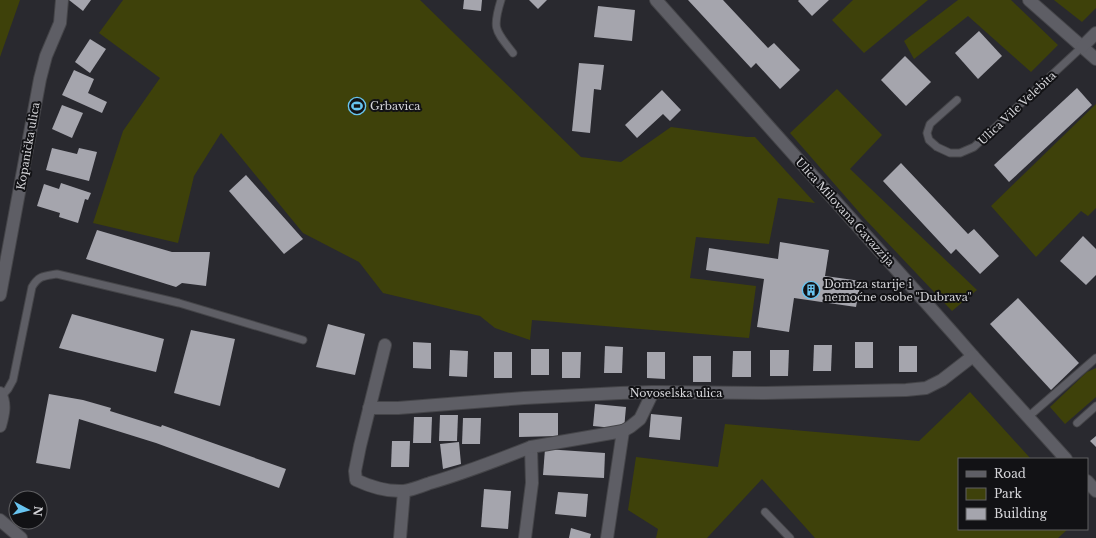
<svg xmlns="http://www.w3.org/2000/svg" width="1096" height="538" viewBox="0 0 1096 538" font-family="'Libre Baskerville',serif">
	<style>
		.green { fill: #3e410a }
		.building { fill: #a5a5ad }
		.lines { fill: none; stroke-linecap: round; stroke-linejoin: round }
		.service-casing { stroke: #454549; stroke-width: 9 }
		.minor-casing { stroke: #454549; stroke-width: 14 }
		.tertiary-casing { stroke: #454549; stroke-width: 14 }
		.service { stroke: #5e5e65; stroke-width: 7 }
		.minor { stroke: #5e5e65; stroke-width: 12 }
		.tertiary { stroke: #5e5e65; stroke-width: 12 }
		.labels { text-anchor: middle; dominant-baseline: central; stroke-width: 4; stroke-linejoin: round; paint-order: stroke }
		.poi-label { font-size: 11px; fill: #d5d5d9; stroke: #121215; text-anchor: start }
		.street-label { font-size: 11px; fill: #d5d5d9; stroke: #121215 }
	</style>
	<rect width="100%" height="100%" fill="#29292f"/>
	<!-- green -->
	<g class="green">
		<polygon points="0,0 20,0 0,57"/>
		<polygon points="123,0 420,0 581,157 621,162 671,127 747,137 755,137 815,203 778,198 769,244 696,237 690,278 756,286 749,338 532,320 530,340 495,328 480,316 383,293 359,262 303,233 221,133 194,176 178,243 93,223 123,131 160,78 99,33"/>
		<polygon points="853,0 928,0 864,53 832,20"/>
		<polygon points="958,0 1011,0 1058,45 1031,72 968,16 914,59 904,41"/>
		<polygon points="1054,0 1096,0 1096,8 1082,22"/>
		<polygon points="837,89 882,135 850,169 977,290 952,311 865,219 790,133"/>
		<polygon points="1096,104 1096,208 1088,216 1081,211 1036,257 991,206"/>
		<polygon points="1096,368 1096,397 1065,424 1050,407 1087,372"/>
		<polygon points="970,392 1031,459 959,459 959,529 1068,529 1058,538 815,538 762,479 707,538 656,538 658,529 628,510 636,457 718,467 725,424 919,441"/>
	</g>
	<!-- building -->
	<g class="building">
		<polygon points="69,0 91,0 83,11"/>
		<polygon points="464,0 482,0 481,11 463,9"/>
		<polygon points="529,0 547,0 538,9"/>
		<polygon points="688,0 723,0 768,48 774,43 800,70 780,89 756,63 751,68"/>
		<polygon points="799,0 829,0 812,16 798,1"/>
		<polygon points="598,6 635,10 632,41 594,37"/>
		<polygon points="979,31 1002,56 978,79 955,53"/>
		<polygon points="90,39 106,49 90,73 75,62"/>
		<polygon points="905,56 931,82 906,106 881,80"/>
		<polygon points="579,63 604,65 601,90 594,89 590,133 572,131"/>
		<polygon points="74,70 94,79 88,93 107,102 102,113 62,95"/>
		<polygon points="1077,88 1092,105 1009,182 994,165"/>
		<polygon points="662,90 681,110 670,121 663,114 637,138 625,125"/>
		<polygon points="62,105 83,113 72,138 52,129"/>
		<polygon points="52,148 77,154 79,148 97,152 89,181 46,170"/>
		<polygon points="901,163 968,234 974,229 999,256 980,274 956,249 951,254 883,181"/>
		<polygon points="246,175 303,239 284,254 229,191"/>
		<polygon points="61,183 91,193 88,200 85,199 78,223 59,217 60,213 37,206 44,184 59,189"/>
		<polygon points="97,230 172,252 210,252 206,286 182,283 176,287 86,259"/>
		<polygon points="1083,236 1096,249 1096,275 1086,285 1060,261"/>
		<polygon points="780,242 829,250 825,276 861,281 856,307 794,298 789,332 757,327 764,279 706,270 709,248 778,259"/>
		<polygon points="1018,298 1079,363 1051,390 990,324"/>
		<polygon points="72,314 164,339 156,372 59,348"/>
		<polygon points="328,324 365,334 355,375 316,367"/>
		<polygon points="191,330 235,339 220,406 174,393"/>
		<polygon points="413,342 431,343 431,369 413,368"/>
		<rect x="855" y="342" width="18" height="26"/>
		<polygon points="814,345 832,345 831,371 813,371"/>
		<polygon points="605,346 623,347 622,373 604,373"/>
		<rect x="899" y="346" width="18" height="26"/>
		<rect x="531" y="349" width="18" height="26"/>
		<polygon points="450,350 468,351 467,377 449,376"/>
		<polygon points="770,350 789,350 788,376 770,376"/>
		<polygon points="733,351 751,351 751,377 732,377"/>
		<rect x="494" y="352" width="18" height="26"/>
		<polygon points="562,352 581,352 580,378 562,378"/>
		<polygon points="647,352 665,352 665,379 647,378"/>
		<rect x="693" y="356" width="18" height="26"/>
		<polygon points="49,394 83,400 111,408 110,411 161,427 162,425 286,469 279,488 156,443 79,419 70,469 36,463"/>
		<polygon points="595,404 626,407 624,429 593,426"/>
		<polygon points="519,413 558,413 558,436 519,437"/>
		<polygon points="651,414 682,417 680,440 649,437"/>
		<polygon points="440,415 458,415 457,441 439,441"/>
		<polygon points="414,417 432,417 431,443 413,443"/>
		<polygon points="463,418 481,418 480,444 462,444"/>
		<polygon points="1096,436 1096,447 1090,441"/>
		<polygon points="392,441 410,441 409,467 391,467"/>
		<polygon points="459,442 461,464 443,469 440,444"/>
		<polygon points="545,449 605,453 604,478 543,475"/>
		<polygon points="484,489 511,491 508,529 481,527"/>
		<polygon points="558,492 588,494 586,517 555,514"/>
		<polygon points="571,528 591,534 590,538 569,538"/>
	</g>
	<g class="lines">
		<defs>
			<g id="service">
				<path d="M 501,0 C 492,29 495,30 513,53"/>
				<polyline points="957,100 930,124 927,133 929,140 937,147 950,153 960,153 974,147 1082,47"/>
				<path d="M 2,396 L 8,389 L 13,380 L 32,287 C 39,275 45,276 57,274 L 179,303 L 303,340"/>
				<polyline points="1028,417 1096,358"/>
				<polyline points="1077,423 1096,406"/>
				<polyline points="765,512 790,538"/>
			</g>
			<g id="minor">
				<polyline points="656,0 952,332 973,356 1066,459"/>
				<polyline points="1029,0 1096,59"/>
				<polyline points="1082,47 1096,33"/>
				<polyline points="0,295 40,79 46,56 60,23 62,0"/>
				<path d="M 385,345 L 360,446 L 355,471 L 356,480 C 371,487 387,492 404,491 C 412,490 422,486 430,483 C 465,473 498,460 531,447 L 532,483 L 525,538"/>
				<path d="M 0,393 C 6,404 3,415 0,426"/>
				<polyline points="369,408 398,408 524,398 620,393 653,392 765,393 906,390 926,388 942,380 973,356"/>
				<polyline points="623,431 630,427 640,419 653,392"/>
				<polyline points="531,447 623,431 607,538"/>
				<polyline points="1087,481 1096,491"/>
				<polyline points="400,538 404,491"/>
			</g>
			<polyline id="tertiary" points="0,520 21,538"/>
		</defs>
		<!-- service casing -->
		<use href="#service" class="service-casing"/>
		<!-- minor casing -->
		<use href="#minor" class="minor-casing"/>
		<!-- tertiary casing -->
		<use href="#tertiary" class="tertiary-casing"/>
		<!-- service -->
		<use href="#service" class="service"/>
		<!-- minor -->
		<use href="#minor" class="minor"/>
		<!-- tertiary -->
		<use href="#tertiary" class="tertiary"/>
	</g>
	<!-- icons -->
	<defs>
		<symbol id="stadium-ring" viewBox="-11 -11 22 22"><circle r="9.5" fill="#121215" stroke="#68c4f0" stroke-width="1.5"/><path d="M0-5a6.5 5 0 1 0 0 10a6.5 5 0 1 0 0-10ZM-3.5-1.8h7v3.6h-7Z" fill="#68c4f0"/></symbol>
		<symbol id="building-ring" viewBox="-11 -11 22 22"><circle r="9.5" fill="#121215" stroke="#68c4f0" stroke-width="1.5"/><path d="M-4-6H4V6H1V3H-1V6H-4ZM-2.5-4.3h1.7v1.8h-1.7ZM.8-4.3h1.7v1.8H.8ZM-2.5-1h1.7V.8h-1.7ZM.8-1h1.7V.8H.8Z" fill="#68c4f0"/></symbol>
	</defs>
	<g fill-rule="evenodd">
		<use href="#stadium-ring" x="347" y="96" width="20" height="20"/>
		<use href="#building-ring" x="801" y="280" width="20" height="20"/>
	</g>
	<g class="labels">
		<!-- poi labels -->
		<g class="poi-label">
			<text x="370" y="106">Grbavica</text>
			<text x="824" y="284">Dom za starije i<tspan x="824" dy="13">nemoćne osobe "Dubrava"</tspan></text>
		</g>
		<!-- street labels -->
		<g class="street-label">
			<text transform="translate(1017 108) rotate(-43)">Ulica Vile Velebita</text>
			<text transform="translate(28 146) rotate(-80)">Kopanička ulica</text>
			<text transform="translate(845 212) rotate(48)">Ulica Milovana Gavazzija</text>
			<text x="676" y="393">Novoselska ulica</text>
		</g>
	</g>
	<!-- legend -->
	<rect x="958" y="458" width="130" height="72" fill="#121215" stroke="#606063"/>
	<rect x="966" y="471" width="20" height="6" fill="#5e5e65" stroke="#606063"/>
	<text x="994" y="478" font-size="12" fill="#d5d5d9">Road</text>
	<rect x="966" y="488" width="20" height="12" fill="#3e410a" stroke="#606063"/>
	<text x="994" y="498" font-size="12" fill="#d5d5d9">Park</text>
	<rect x="966" y="508" width="20" height="12" fill="#a5a5ad" stroke="#606063"/>
	<text x="994" y="518" font-size="12" fill="#d5d5d9">Building</text>
	<!-- north arrow -->
	<g transform="translate(28 510) rotate(97)"><circle r="19" fill="#121215" stroke="#606063"/>
	<path d="M0-3L7 15L0 10L-7 15Z" fill="#68c4f0"/>
	<text y="-6" font-size="11" font-weight="bold" text-anchor="middle" fill="#d5d5d9">N</text>
	</g>
</svg>
